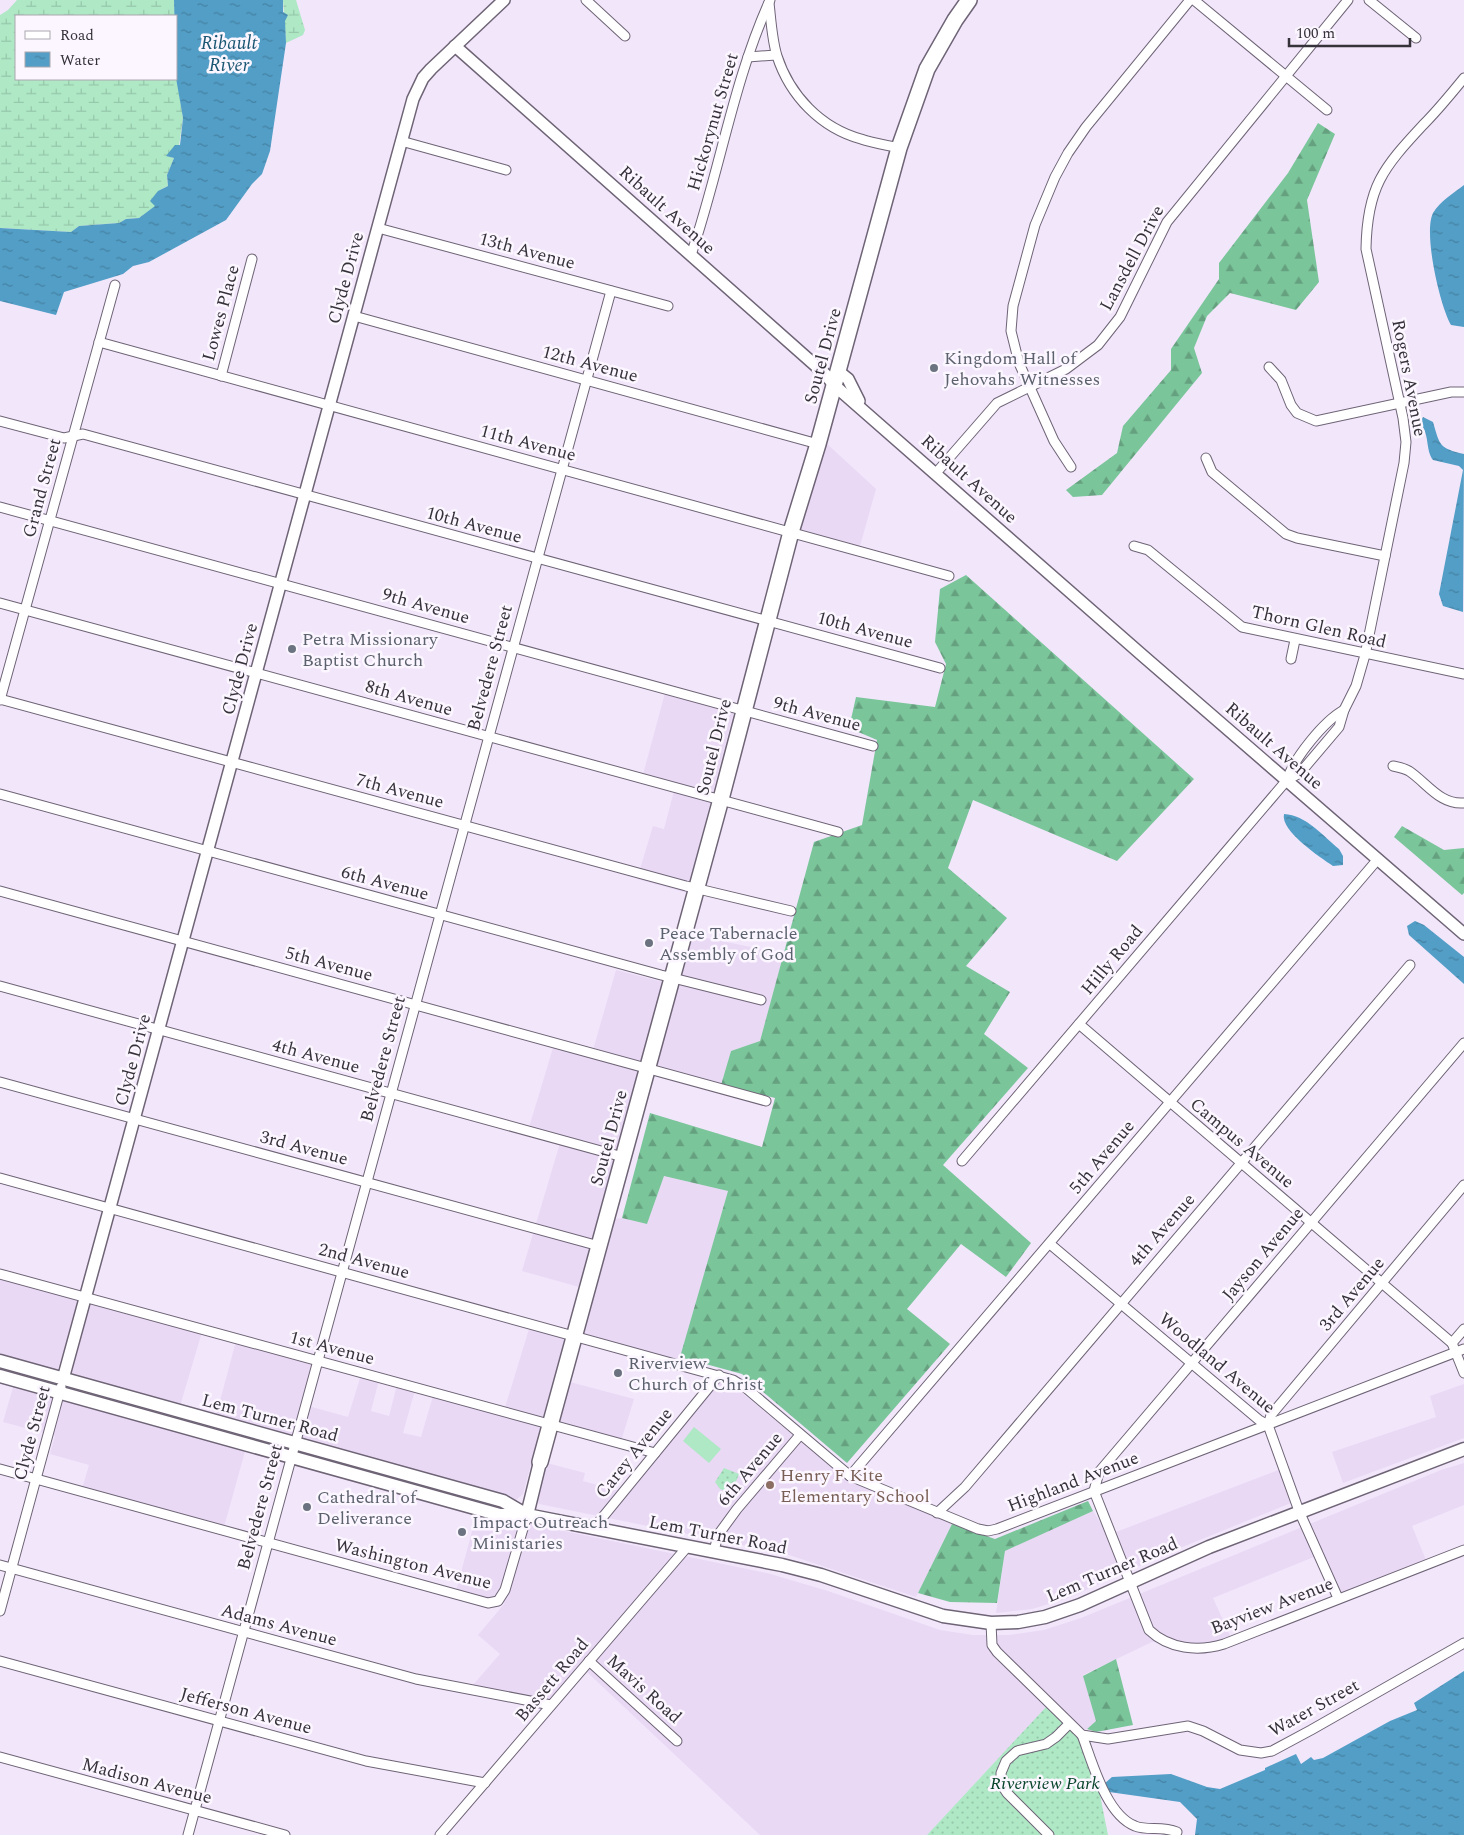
<svg xmlns="http://www.w3.org/2000/svg" width="1464" height="1835" viewBox="0 0 1464 1835" font-family="Spectral,serif">
	<style>
		.built { fill: #e9d9f5 }
		.grass { fill: url(#grass-dots) }
		.forest { fill: url(#forest-firs) }
		.wetland { fill: url(#wetland-marsh) }
		.garden { fill: #aee8c5 }
		.water { fill: url(#water-ripples) }
		.lines { fill: none; stroke-linecap: round; stroke-linejoin: round }
		.minor-casing { stroke: #6e6476; stroke-width: 11 }
		.tertiary-casing { stroke: #6e6476; stroke-width: 14 }
		.secondary-casing { stroke: #6e6476; stroke-width: 15 }
		.primary-casing { stroke: #6e6476; stroke-width: 18 }
		.minor { stroke: #fff; stroke-width: 9 }
		.tertiary { stroke: #fff; stroke-width: 11 }
		.secondary { stroke: #fff; stroke-width: 12 }
		.primary { stroke: #fff; stroke-width: 15 }
		.worship-dot { fill: #6b7280; stroke: #fbf6ff; stroke-width: 2 }
		.education-dot { fill: #8d6e63; stroke: #fbf6ff; stroke-width: 2 }
		.labels { text-anchor: middle; dominant-baseline: central; stroke-width: 5; stroke-linejoin: round; paint-order: stroke }
		.street-label { font-size: 18px; fill: #36323a; stroke: #fbf6ff }
		.worship-label { font-size: 18px; fill: #5b616d; stroke: #fbf6ff; text-anchor: start }
		.education-label { font-size: 18px; fill: #785e54; stroke: #fbf6ff; text-anchor: start }
		.park-label { font-size: 18px; font-style: italic; fill: #074429; stroke: #fbf6ff }
		.water-label { font-size: 19px; font-style: italic; fill: #1b5673; stroke: #fbf6ff }
	</style>
	<defs>
		<pattern id="grass-dots" width="8" height="8" patternUnits="userSpaceOnUse" patternTransform="scale(1.25)"><rect width="8" height="8" fill="#aee8c5"/><path d="M2 2h.1M6 6h.1" fill="none" stroke="#96c7aa" stroke-width="1.8" stroke-linecap="round"/></pattern>
		<pattern id="forest-firs" width="22" height="20" patternUnits="userSpaceOnUse" patternTransform="scale(1.25)"><rect width="22" height="20" fill="#7bc59b"/><path d="M5 1l3.5 6h-7zM16 11l3.5 6h-7z" fill="#66a17f"/></pattern>
		<pattern id="wetland-marsh" width="20" height="14" patternUnits="userSpaceOnUse" patternTransform="scale(1.25)"><rect width="20" height="14" fill="#aee8c5"/><path d="M1 5h8M5 5V1M11 12h8M15 12V8" fill="none" stroke="#96c7aa"/></pattern>
		<pattern id="water-ripples" width="26" height="14" patternUnits="userSpaceOnUse" patternTransform="scale(1.25)"><rect width="26" height="14" fill="#529ec6"/><path d="M2 4q2-2 4 0t4 0M15 11q2-2 4 0t4 0" fill="none" stroke="#4581a2"/></pattern>
	</defs>
	<rect width="100%" height="100%" fill="#f2e6fb"/>
	<!-- built -->
	<g class="built">
		<polygon points="826,443 876,489 860,546 800,530"/>
		<polygon points="665,693 734,711 687,893 637,879 653,826 664,829 674,791 641,782"/>
		<polygon points="692,935 784,954 760,1041 731,1051 721,1085 657,1066"/>
		<polygon points="616,970 663,982 579,1287 522,1271 560,1143 527,1134 553,1048 591,1057"/>
		<polygon points="664,1176 728,1191 677,1368 582,1340 614,1219 622,1218 647,1224"/>
		<polygon points="0,1277 81,1300 57,1371 0,1356"/>
		<polygon points="88,1301 202,1332 180,1406 74,1376 72,1372"/>
		<polygon points="529,1329 565,1338 523,1494 516,1500 216,1416 236,1341 312,1363 301,1404 348,1417 361,1375 379,1380 371,1411 389,1416 397,1385 415,1390 403,1433 421,1437 433,1396 503,1414"/>
		<polygon points="718,1380 731,1384 848,1480 952,1524 916,1597 786,1554 539,1504 537,1501 547,1463 585,1473 583,1481 626,1493"/>
		<polygon points="570,1382 634,1399 621,1441 559,1424"/>
		<polygon points="14,1384 246,1448 224,1527 82,1489 89,1465 50,1454 55,1436 3,1422"/>
		<polygon points="1464,1384 1464,1438 1343,1483 1332,1452 1436,1417 1430,1396"/>
		<polygon points="1464,1463 1464,1505 1412,1526 1426,1560 1332,1597 1314,1557 1213,1598 1231,1638 1202,1646 1152,1642 1083,1675 1096,1721 1077,1737 1046,1707 927,1835 760,1835 587,1672 560,1703 472,1686 500,1654 478,1635 505,1603 456,1591 477,1513 767,1573 828,1591 940,1630 973,1635 1009,1635 1044,1630 1081,1618 1441,1470"/>
		<polygon points="1289,1466 1301,1499 1175,1550 1066,1599 1032,1609 996,1613 1005,1551 1093,1511 1108,1535"/>
	</g>
	<!-- grass -->
	<g class="grass">
		<polygon points="724,1468 739,1474 735,1484 727,1492 720,1489 715,1482"/>
		<polygon points="1046,1707 1091,1750 1108,1835 927,1835"/>
	</g>
	<!-- forest -->
	<g class="forest">
		<polygon points="1318,123 1335,134 1307,200 1319,282 1296,310 1230,293 1207,316 1194,348 1202,373 1102,495 1073,497 1066,490 1117,453 1123,426 1171,370 1171,349 1219,279 1219,263 1288,173"/>
		<polygon points="966,575 1194,779 1117,861 973,800 948,868 1007,918 966,966 1010,992 984,1034 1028,1068 943,1165 1031,1243 1006,1277 961,1244 907,1309 950,1344 847,1463 742,1374 680,1357 728,1191 664,1176 647,1224 622,1218 650,1113 762,1147 775,1098 721,1085 731,1051 760,1041 814,842 862,825 877,740 849,728 856,697 935,707 946,664 935,642 940,589"/>
		<polygon points="1402,826 1444,850 1464,848 1464,893 1462,895 1394,837"/>
		<polygon points="1088,1501 1093,1511 1005,1551 997,1603 950,1602 918,1593 952,1524 995,1539"/>
		<polygon points="1116,1659 1133,1725 1096,1732 1087,1729 1096,1721 1083,1676"/>
	</g>
	<!-- wetland -->
	<g class="wetland">
		<path d="M 17,0 L 174,0 L 175,16 L 16,16 L 16,79 L 177,79 L 183,118 L 179,146 L 167,156 L 174,158 L 167,175 L 168,186 C 157,191 154,194 156,206 L 139,218 L 126,219 L 119,223 L 79,226 L 71,232 L 0,228 L 0,15 L 8,10 Z"/>
		<polygon points="283,0 296,0 305,30 303,35 286,43"/>
	</g>
	<!-- garden -->
	<polygon class="garden" points="694,1427 721,1449 709,1463 683,1441"/>
	<!-- water -->
	<g class="water">
		<polygon points="174,0 283,0 283,12 288,15 285,21 286,43 270,151 262,174 252,184 226,220 149,262 133,266 123,274 64,292 56,315 0,301 0,228 71,232 79,226 119,223 126,219 139,218 155,206 150,201 158,191 168,186 167,175 174,158 166,156 175,145 180,145 183,118 176,78"/>
		<path d="M 1464,185 L 1464,327 L 1451,325 C 1440,306 1423,233 1433,213 C 1440,201 1454,193 1464,185 Z"/>
		<path d="M 1423,417 L 1433,422 C 1440,446 1439,448 1464,454 L 1463,612 L 1443,606 L 1439,594 L 1463,470 L 1459,466 L 1433,460 C 1425,449 1430,434 1420,423 Z"/>
		<path d="M 1284,814 C 1306,815 1323,836 1339,849 L 1343,856 L 1343,865 L 1333,866 C 1320,857 1280,831 1284,814 Z"/>
		<polygon points="1415,921 1424,925 1464,957 1464,984 1409,935 1407,926"/>
		<polygon points="1464,1671 1464,1835 1195,1835 1197,1819 1180,1802 1109,1792 1104,1784 1112,1777 1171,1774 1207,1787 1220,1789 1265,1770 1265,1768 1296,1754 1301,1764 1311,1757 1314,1760 1323,1758 1390,1721 1417,1710 1414,1703"/>
	</g>
	<g class="lines">
		<defs>
			<g id="minor">
				<polyline points="586,0 625,36"/>
				<polyline points="1194,0 1327,110"/>
				<polyline points="1369,0 1416,38"/>
				<path d="M 769,3 C 771,20 772,40 777,56 C 790,96 821,128 861,139 C 873,143 886,145 899,148"/>
				<polyline points="748,57 776,55"/>
				<polyline points="401,141 506,170"/>
				<polyline points="378,228 668,306"/>
				<path d="M 691,255 C 720,170 733,82 770,0"/>
				<polyline points="354,316 818,444"/>
				<polyline points="99,342 949,576"/>
				<polyline points="1269,367 1281,380 1291,405 1297,413 1316,421 1451,392 1464,392"/>
				<polyline points="221,376 252,259"/>
				<polyline points="0,421 64,438 83,434 940,668"/>
				<polyline points="1206,458 1212,472 1286,534 1297,538 1385,556"/>
				<polyline points="1071,467 1054,441 1019,363 1011,331 1013,306 1035,225 1055,177 1068,153 1086,127 1190,0"/>
				<polyline points="936,473 997,403 1066,369 1098,345 1120,317 1167,222 1348,0"/>
				<polyline points="0,507 873,746"/>
				<polyline points="1134,546 1148,550 1242,627 1464,674"/>
				<polyline points="0,603 838,832"/>
				<polyline points="1291,659 1295,640"/>
				<polyline points="0,699 686,886 791,911"/>
				<polyline points="0,700 115,285"/>
				<path d="M 1393,766 C 1398,767 1404,768 1409,771 C 1427,783 1440,805 1464,803"/>
				<path d="M 1287,780 L 1300,773 L 1339,727 L 1344,710 L 1356,686 L 1365,655 L 1404,463 L 1406,442 L 1403,418 L 1366,249 C 1367,187 1383,168 1423,125 C 1438,110 1451,94 1464,78"/>
				<polyline points="0,794 661,975 761,1000"/>
				<polyline points="0,891 766,1101"/>
				<polyline points="0,986 623,1157"/>
				<polyline points="1079,1024 1452,1343 1464,1373"/>
				<path d="M 1464,1043 L 1099,1472 L 1094,1491 L 1149,1630 C 1169,1649 1198,1652 1224,1644 L 1464,1550"/>
				<polyline points="0,1082 599,1246"/>
				<path d="M 962,1161 L 1287,780 C 1294,758 1324,721 1344,710"/>
				<polyline points="0,1178 733,1380 746,1388 850,1476 978,1529 988,1531 997,1529 1464,1349"/>
				<polyline points="1050,1244 1259,1420 1268,1425 1299,1511 1338,1598"/>
				<polyline points="0,1274 655,1453"/>
				<polyline points="1452,1343 1464,1329"/>
				<polyline points="1268,1425 1271,1415 1464,1185"/>
				<polyline points="0,1469 488,1603 498,1601 505,1590 527,1515"/>
				<polyline points="850,1476 1378,859"/>
				<polyline points="937,1513 965,1487 1410,965"/>
				<polyline points="593,1529 719,1375"/>
				<polyline points="714,1551 718,1535 737,1509 800,1435"/>
				<polyline points="0,1565 416,1679 551,1705"/>
				<polyline points="0,1611 61,1387"/>
				<polyline points="991,1623 992,1645 997,1652 1082,1735 1108,1739 1188,1726 1203,1731 1240,1750 1261,1753 1272,1751 1311,1730 1464,1643"/>
				<polyline points="0,1661 366,1761 485,1783"/>
				<polyline points="589,1661 677,1741"/>
				<path d="M 1082,1735 C 1092,1761 1106,1815 1135,1826 C 1147,1831 1162,1826 1177,1832"/>
				<polyline points="0,1757 285,1835"/>
				<polyline points="188,1835 611,291"/>
				<polyline points="440,1835 688,1546"/>
				<polyline points="1049,1835 1007,1793 1001,1784 1001,1773 1006,1761 1017,1751 1046,1744 1056,1737 1069,1724"/>
			</g>
			<g id="tertiary">
				<polyline points="455,46 825,374 834,385 1142,655 1464,934"/>
				<polyline points="838,371 848,379 859,401"/>
				<polyline points="63,1379 413,99 423,78 431,69 504,0"/>
			</g>
			<g id="secondary">
				<polyline points="0,1361 503,1501 525,1514"/>
				<polyline points="0,1376 500,1515 527,1515 782,1565 821,1575 943,1616 991,1623 1018,1622 1045,1617 1080,1605 1209,1547 1464,1449"/>
				<polyline points="527,1515 540,1462"/>
			</g>
			<polyline id="primary" points="540,1462 721,799 791,532 818,444 899,148 927,69 955,20 969,0"/>
		</defs>
		<!-- minor casing -->
		<use href="#minor" class="minor-casing"/>
		<!-- tertiary casing -->
		<use href="#tertiary" class="tertiary-casing"/>
		<!-- secondary casing -->
		<use href="#secondary" class="secondary-casing"/>
		<!-- primary casing -->
		<use href="#primary" class="primary-casing"/>
		<!-- minor -->
		<use href="#minor" class="minor"/>
		<!-- tertiary -->
		<use href="#tertiary" class="tertiary"/>
		<!-- secondary -->
		<use href="#secondary" class="secondary"/>
		<!-- primary -->
		<use href="#primary" class="primary"/>
	</g>
	<!-- markers -->
	<g class="worship-dot">
		<circle cx="934" cy="368" r="5"/>
		<circle cx="292" cy="649" r="5"/>
		<circle cx="649" cy="943" r="5"/>
		<circle cx="618" cy="1373" r="5"/>
		<circle cx="307" cy="1507" r="5"/>
		<circle cx="462" cy="1532" r="5"/>
	</g>
	<circle class="education-dot" cx="770" cy="1485" r="5"/>
	<g class="labels">
		<!-- street labels -->
		<g class="street-label">
			<text transform="translate(713 122) rotate(-74)">Hickorynut Street</text>
			<text transform="translate(667 210) rotate(42)">Ribault Avenue</text>
			<text transform="translate(527 251) rotate(15)">13th Avenue</text>
			<text transform="translate(1132 258) rotate(-62)">Lansdell Drive</text>
			<text transform="translate(346 278) rotate(-75)">Clyde Drive</text>
			<text transform="translate(221 313) rotate(-75)">Lowes Place</text>
			<text transform="translate(823 356) rotate(-75)">Soutel Drive</text>
			<text transform="translate(590 364) rotate(15)">12th Avenue</text>
			<text transform="translate(1409 378) rotate(79)">Rogers Avenue</text>
			<text transform="translate(528 443) rotate(15)">11th Avenue</text>
			<text transform="translate(969 479) rotate(42)">Ribault Avenue</text>
			<text transform="translate(42 488) rotate(-75)">Grand Street</text>
			<text transform="translate(474 525) rotate(15)">10th Avenue</text>
			<text transform="translate(426 606) rotate(16)">9th Avenue</text>
			<text transform="translate(1319 627) rotate(13)">Thorn Glen Road</text>
			<text transform="translate(865 630) rotate(15)">10th Avenue</text>
			<text transform="translate(490 668) rotate(-75)">Belvedere Street</text>
			<text transform="translate(240 669) rotate(-75)">Clyde Drive</text>
			<text transform="translate(409 698) rotate(16)">8th Avenue</text>
			<text transform="translate(817 714) rotate(15)">9th Avenue</text>
			<text transform="translate(1274 746) rotate(41)">Ribault Avenue</text>
			<text transform="translate(714 747) rotate(-76)">Soutel Drive</text>
			<text transform="translate(400 791) rotate(15)">7th Avenue</text>
			<text transform="translate(385 883) rotate(15)">6th Avenue</text>
			<text transform="translate(1112 960) rotate(-50)">Hilly Road</text>
			<text transform="translate(329 964) rotate(15)">5th Avenue</text>
			<text transform="translate(316 1056) rotate(15)">4th Avenue</text>
			<text transform="translate(383 1059) rotate(-75)">Belvedere Street</text>
			<text transform="translate(133 1060) rotate(-75)">Clyde Drive</text>
			<text transform="translate(609 1138) rotate(-75)">Soutel Drive</text>
			<text transform="translate(1242 1143) rotate(40)">Campus Avenue</text>
			<text transform="translate(304 1148) rotate(15)">3rd Avenue</text>
			<text transform="translate(1102 1157) rotate(-50)">5th Avenue</text>
			<text transform="translate(1162 1230) rotate(-49)">4th Avenue</text>
			<text transform="translate(1263 1254) rotate(-50)">Jayson Avenue</text>
			<text transform="translate(364 1261) rotate(15)">2nd Avenue</text>
			<text transform="translate(1352 1294) rotate(-50)">3rd Avenue</text>
			<text transform="translate(332 1348) rotate(15)">1st Avenue</text>
			<text transform="translate(1217 1363) rotate(40)">Woodland Avenue</text>
			<text transform="translate(270 1418) rotate(15)">Lem Turner Road</text>
			<text transform="translate(32 1433) rotate(-75)">Clyde Street</text>
			<text transform="translate(634 1453) rotate(-51)">Carey Avenue</text>
			<text transform="translate(750 1469) rotate(-50)">6th Avenue</text>
			<text transform="translate(1073 1482) rotate(-21)">Highland Avenue</text>
			<text transform="translate(260 1507) rotate(-75)">Belvedere Street</text>
			<text transform="translate(718 1535) rotate(11)">Lem Turner Road</text>
			<text transform="translate(413 1564) rotate(14)">Washington Avenue</text>
			<text transform="translate(1112 1570) rotate(-23)">Lem Turner Road</text>
			<text transform="translate(1272 1606) rotate(-21)">Bayview Avenue</text>
			<text transform="translate(279 1625) rotate(15)">Adams Avenue</text>
			<text transform="translate(552 1680) rotate(-50)">Bassett Road</text>
			<text transform="translate(644 1689) rotate(42)">Mavis Road</text>
			<text transform="translate(1314 1708) rotate(-29)">Water Street</text>
			<text transform="translate(246 1711) rotate(15)">Jefferson Avenue</text>
			<text transform="translate(147 1781) rotate(15)">Madison Avenue</text>
		</g>
		<!-- worship labels -->
		<g class="worship-label">
			<text x="944" y="358">Kingdom Hall of<tspan x="944" dy="21">Jehovahs Witnesses</tspan></text>
			<text x="302" y="639">Petra Missionary<tspan x="302" dy="21">Baptist Church</tspan></text>
			<text x="659" y="933">Peace Tabernacle<tspan x="659" dy="21">Assembly of God</tspan></text>
			<text x="628" y="1363">Riverview<tspan x="628" dy="21">Church of Christ</tspan></text>
			<text x="317" y="1497">Cathedral of<tspan x="317" dy="21">Deliverance</tspan></text>
			<text x="472" y="1522">Impact Outreach<tspan x="472" dy="21">Ministaries</tspan></text>
		</g>
		<!-- education labels -->
		<g class="education-label">
			<text x="780" y="1475">Henry F Kite<tspan x="780" dy="21">Elementary School</tspan></text>
		</g>
		<!-- park labels -->
		<g class="park-label">
			<text x="1045" y="1783">Riverview Park</text>
		</g>
		<!-- water labels -->
		<g class="water-label">
			<text x="229" y="43">Ribault<tspan x="229" dy="22">River</tspan></text>
		</g>
	</g>
	<!-- legend -->
	<rect x="15" y="15" width="162" height="65" fill="#fbf6ff" stroke="#aca8b0"/>
	<rect x="25" y="31" width="25" height="8" fill="#ffffff" stroke="#aca8b0"/>
	<text x="60" y="40" font-size="15" fill="#36323a">Road</text>
	<rect x="25" y="52" width="25" height="15" fill="url(#water-ripples)" stroke="#aca8b0"/>
	<text x="60" y="65" font-size="15" fill="#36323a">Water</text>
	<!-- scale -->
	<path d="M1289 38v8h121v-8" fill="none" stroke="#36323a" stroke-width="2.5"/>
	<text x="1296" y="38" font-size="15" fill="#36323a" stroke="#fbf6ff" stroke-width="4" paint-order="stroke">100 m</text>
</svg>
